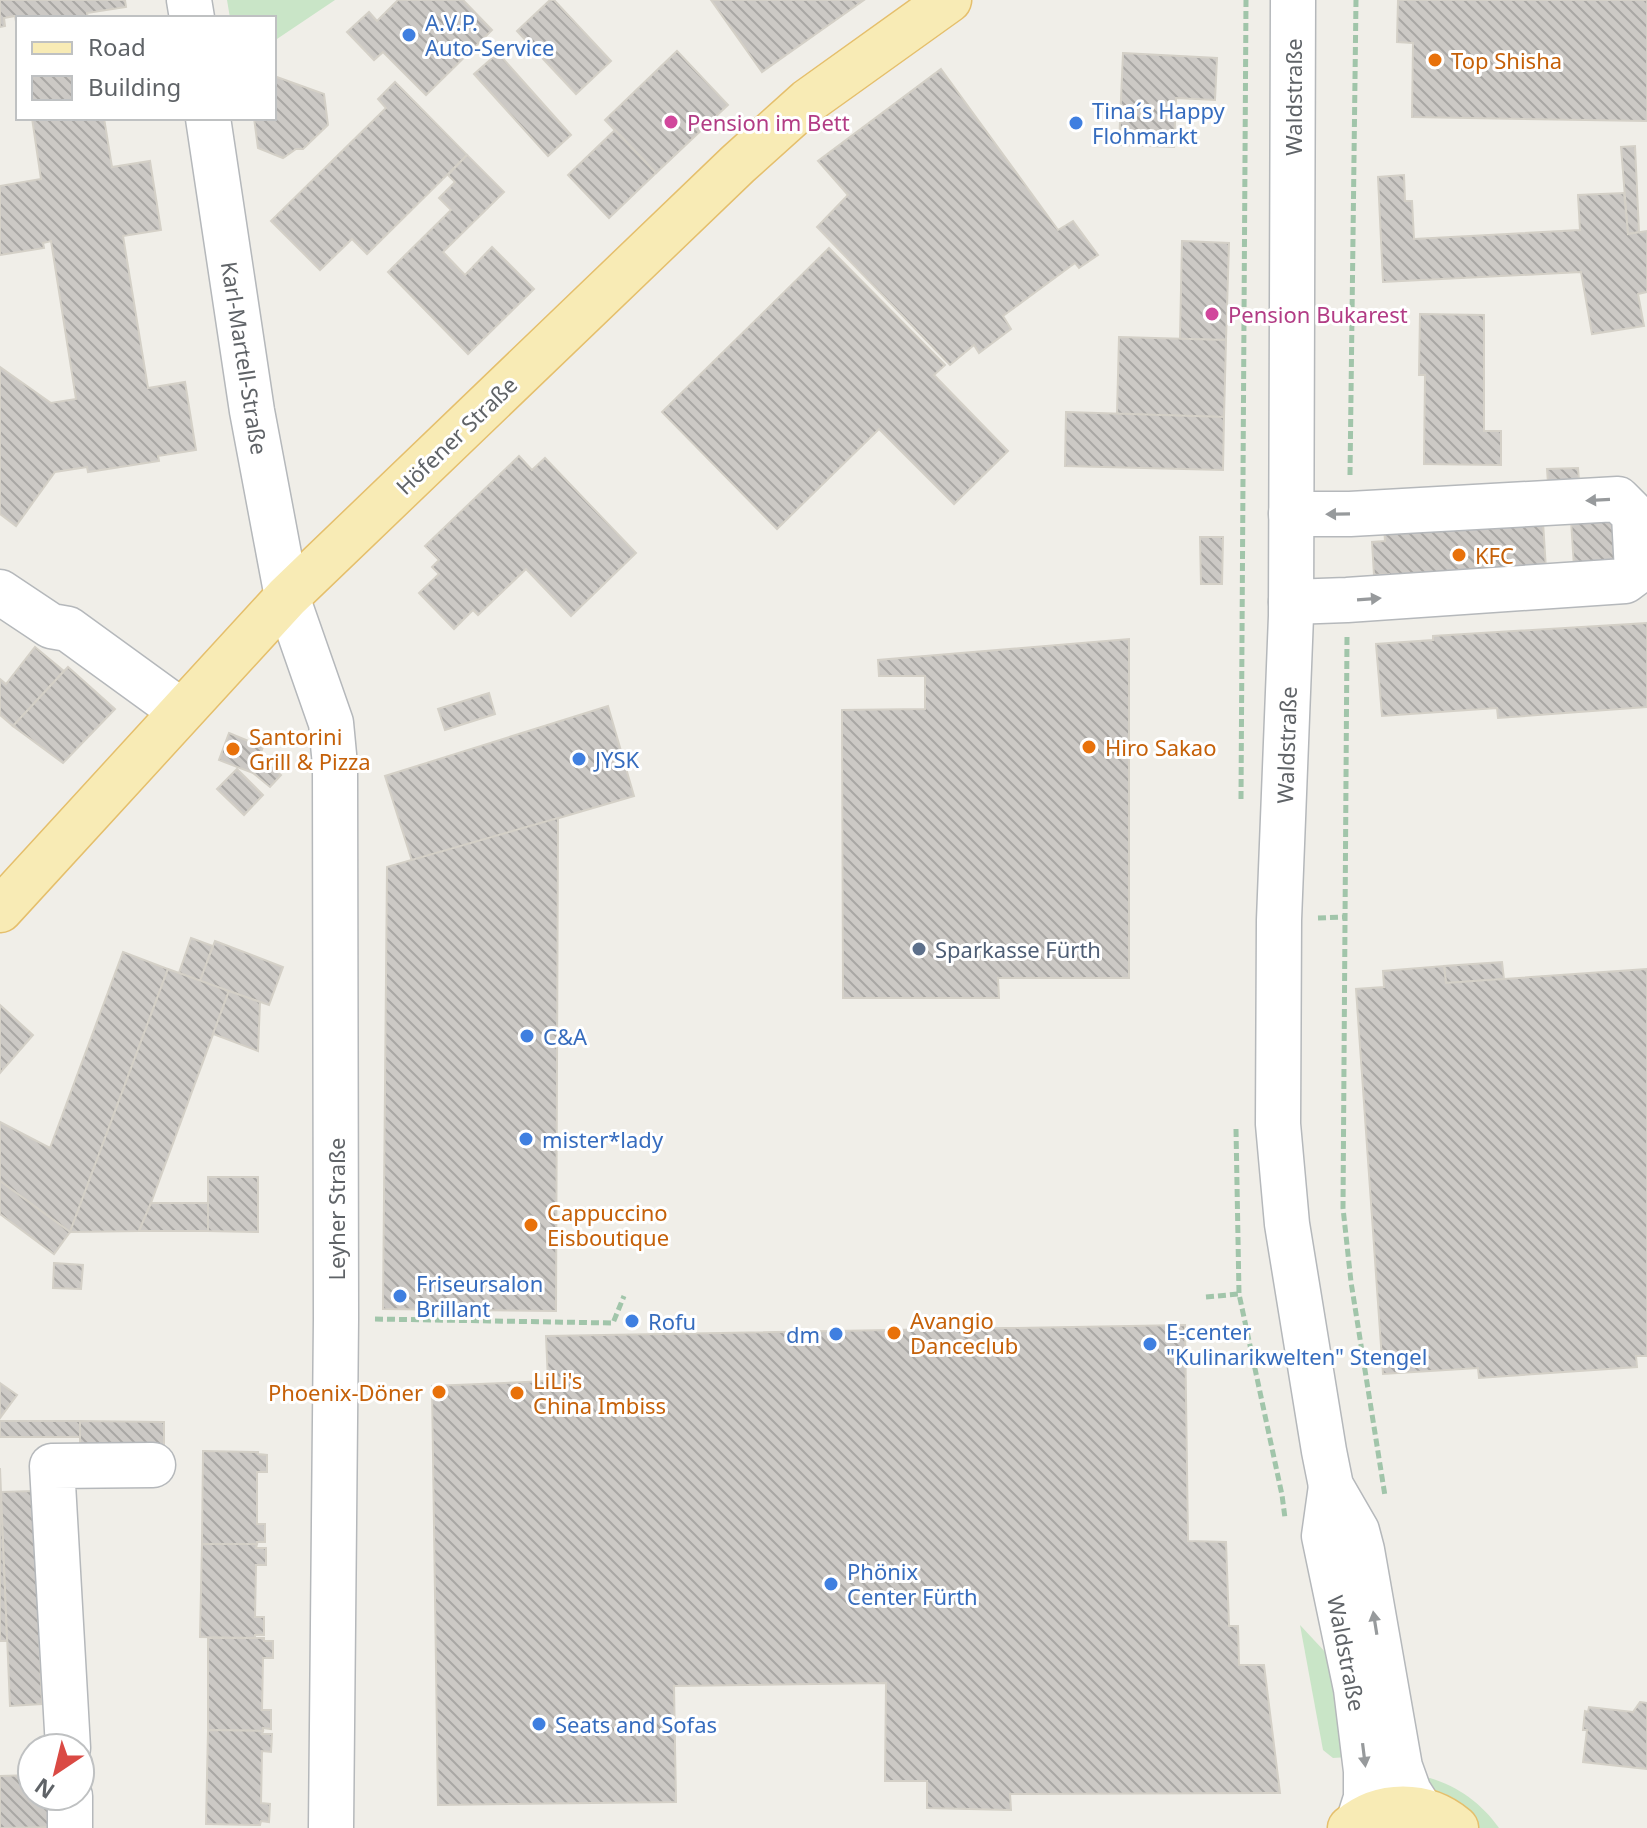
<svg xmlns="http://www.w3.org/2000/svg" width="1647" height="1828" viewBox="0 0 1647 1828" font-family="'Noto Sans',sans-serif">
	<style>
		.grass { fill: #c9e5c7 }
		.building { fill: url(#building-back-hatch); stroke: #d4d0c7; stroke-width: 2 }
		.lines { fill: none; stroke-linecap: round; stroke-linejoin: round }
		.minor-casing { stroke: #b5b8bb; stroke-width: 47 }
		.major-casing { stroke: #e5bf6c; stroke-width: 47 }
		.path { stroke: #a1c5aa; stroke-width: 5; stroke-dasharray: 8 4; stroke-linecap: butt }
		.minor { stroke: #fff; stroke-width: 44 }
		.major { stroke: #f8ebb5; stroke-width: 44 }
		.oneway { fill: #979a9c }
		.shop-dot { fill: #3f7fe0; stroke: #fff; stroke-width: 3 }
		.food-dot { fill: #e8710a; stroke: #fff; stroke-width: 3 }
		.hotel-dot { fill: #d1479c; stroke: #fff; stroke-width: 3 }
		.service-dot { fill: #5c6f8a; stroke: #fff; stroke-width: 3 }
		.labels { text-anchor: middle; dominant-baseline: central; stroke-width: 6; stroke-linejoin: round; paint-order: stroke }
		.shop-label { font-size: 22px; fill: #366cbe; stroke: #fff; text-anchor: start }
		.food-label { font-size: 22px; fill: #c56008; stroke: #fff; text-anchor: start }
		.street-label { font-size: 22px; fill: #5f6367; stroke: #fff }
		.hotel-label { font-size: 22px; fill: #b23c85; stroke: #fff; text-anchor: start }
		.service-label { font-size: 22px; fill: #4e5e75; stroke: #fff; text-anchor: start }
	</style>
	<defs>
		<pattern id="building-back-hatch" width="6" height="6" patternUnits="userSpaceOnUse" patternTransform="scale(2)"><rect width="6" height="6" fill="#ccc9c5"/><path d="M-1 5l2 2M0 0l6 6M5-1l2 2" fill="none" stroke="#a9a7a4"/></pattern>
	</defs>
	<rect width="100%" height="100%" fill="#f0eee8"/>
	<!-- grass -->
	<g class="grass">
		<polygon points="227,0 335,0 274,41 274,18 230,18"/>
		<polygon points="1300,1625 1327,1654 1348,1757 1333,1758 1323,1750"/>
		<path d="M 1430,1778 C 1459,1787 1481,1803 1499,1828 L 1473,1828 L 1420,1779 Z"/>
	</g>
	<!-- building -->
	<g class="building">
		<polygon points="0,0 125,0 126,7 87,13 88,18 18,18 18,33 15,16 4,18 5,26 0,27"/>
		<polygon points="398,0 463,0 492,30 426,95 383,52 374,60 347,32 369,12 377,21"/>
		<polygon points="550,0 554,0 611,61 576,94 517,31"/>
		<polygon points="711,0 864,0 762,72"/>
		<polygon points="1398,0 1647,0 1647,121 1412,117 1413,43 1397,42"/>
		<polygon points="677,51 728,105 656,173 605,120"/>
		<polygon points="498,53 571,135 548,156 474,74"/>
		<polygon points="1123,53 1217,58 1215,100 1176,98 1174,147 1119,145"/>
		<polygon points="941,69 1058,230 1073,221 1098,255 1079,268 1075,263 1003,316 1011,329 979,353 974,345 950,365 817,227 848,195 818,161"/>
		<polygon points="274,76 324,94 328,125 303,149 296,149 283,158 258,148 254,118 274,118"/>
		<polygon points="395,82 467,155 367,254 352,239 320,270 271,221 386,108 378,99"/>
		<polygon points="32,118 104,118 112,167 150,161 161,230 123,236 148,388 185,382 196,450 158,456 159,461 88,472 87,467 55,472 16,526 0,514 0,367 51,403 76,399 51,241 43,243 44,248 0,255 0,186 41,179"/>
		<polygon points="615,130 656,173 609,218 568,175"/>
		<polygon points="1635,146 1639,232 1628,234 1621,147"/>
		<polygon points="467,155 504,192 443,252 465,275 492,247 534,289 468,354 388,272 451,210 439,198 455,182 448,175"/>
		<polygon points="1404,175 1405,201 1412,201 1414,239 1580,230 1578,195 1624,193 1628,234 1647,231 1647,292 1638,294 1644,326 1592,334 1581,272 1383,282 1378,177"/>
		<polygon points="1182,241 1229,243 1226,340 1180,339"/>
		<polygon points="829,248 945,365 934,375 1008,451 954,504 879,429 777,529 662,412"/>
		<polygon points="1420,314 1484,315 1484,431 1501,431 1501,465 1424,464 1425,375 1419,375"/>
		<polygon points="1119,337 1226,340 1224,417 1117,414"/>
		<polygon points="1066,412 1224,417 1223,470 1065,466"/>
		<polygon points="519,456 532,470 545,458 636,553 571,616 526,569 478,615 473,610 454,629 419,593 439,574 432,567 439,560 425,546"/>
		<polygon points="1578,468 1579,481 1548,483 1547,469"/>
		<polygon points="1624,517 1627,565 1574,567 1571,520"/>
		<polygon points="1543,522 1546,569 1390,588 1389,574 1374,575 1372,542 1385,541 1384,526"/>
		<polygon points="1200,537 1223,537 1222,584 1201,584"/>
		<polygon points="1647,623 1647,707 1498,718 1497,708 1382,716 1376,644 1433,640 1433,636"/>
		<polygon points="1129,639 1129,978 998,978 999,998 843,998 842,710 925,709 925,676 879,676 878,660"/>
		<polygon points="35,647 64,671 13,726 0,715 0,679 6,684"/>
		<polygon points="68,667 115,709 63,763 13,726"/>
		<polygon points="489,693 495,714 445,730 438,709"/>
		<polygon points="608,706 634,796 412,861 385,776"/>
		<polygon points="229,733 263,747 253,773 219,760"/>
		<polygon points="259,757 281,775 270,787 253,773"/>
		<polygon points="237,769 263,795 244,815 217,789"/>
		<polygon points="558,818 556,1311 383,1309 387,867"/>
		<polygon points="191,938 213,946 200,981 179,973"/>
		<polygon points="215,941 283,967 269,1005 200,981"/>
		<polygon points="123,952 168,969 70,1232 0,1181 0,1122 50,1148"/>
		<polygon points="1502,962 1504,979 1446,983 1444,966"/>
		<polygon points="1444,966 1446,983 1647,969 1647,1356 1636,1356 1637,1367 1479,1378 1478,1368 1383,1374 1356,989 1384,987 1383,971"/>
		<polygon points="168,969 229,991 151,1203 139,1231 70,1232"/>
		<polygon points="229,991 260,1002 258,1051 213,1034"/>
		<polygon points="0,1005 33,1035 0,1073"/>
		<polygon points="208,1177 258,1177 258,1232 208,1231"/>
		<polygon points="0,1181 70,1232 54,1254 0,1214"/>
		<polygon points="151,1203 208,1203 208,1231 139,1231"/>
		<polygon points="54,1263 83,1265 81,1289 53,1288"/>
		<polygon points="1185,1325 1188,1541 1226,1542 1229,1626 1238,1626 1239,1665 1264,1665 1280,1793 1010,1794 1011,1810 927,1808 927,1781 885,1781 886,1683 674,1686 676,1802 438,1805 432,1386 548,1381 546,1336"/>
		<polygon points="0,1383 17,1395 0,1418"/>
		<rect x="0" y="1421" width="80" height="16"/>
		<polygon points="80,1421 164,1422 164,1451 80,1451"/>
		<polygon points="203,1451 258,1452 258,1454 267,1455 267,1472 257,1472 257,1524 265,1524 265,1542 257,1542 257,1544 202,1544"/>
		<polygon points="0,1468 7,1641 0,1641"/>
		<polygon points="33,1491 42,1704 10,1706 1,1492"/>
		<polygon points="202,1544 257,1544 256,1548 266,1548 266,1565 256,1565 255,1617 264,1617 264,1635 255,1635 255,1638 200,1637"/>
		<polygon points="208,1638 264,1638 264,1641 273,1641 273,1658 263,1658 262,1710 271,1710 271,1729 263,1728 263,1731 208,1730"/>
		<polygon points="1640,1702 1647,1703 1647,1769 1583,1762 1587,1730 1583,1730 1585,1711 1588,1712 1589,1707 1633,1712"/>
		<polygon points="208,1730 263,1731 262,1734 272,1734 271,1752 262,1751 261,1803 270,1804 269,1822 261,1821 260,1825 206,1824"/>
		<polygon points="32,1775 32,1796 63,1796 64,1827 0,1828 0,1776"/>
	</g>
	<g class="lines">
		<defs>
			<g id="minor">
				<polyline points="189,0 192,18"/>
				<polyline points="1293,0 1291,616 1279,920 1278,1124 1287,1224 1324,1451 1331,1486 1357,1531 1362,1550 1400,1767 1409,1792 1420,1809"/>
				<polyline points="208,118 252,411 287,597 331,723 335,765 336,1319 331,1828"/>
				<polyline points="0,592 51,626 68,629 181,711"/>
				<polyline points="1291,602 1347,600 1625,581 1637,572 1634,515 1618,499 1350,514 1291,514"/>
				<polyline points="1331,1486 1324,1536 1356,1689 1366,1771 1366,1798 1359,1820"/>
				<polyline points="68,1748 52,1466 153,1465"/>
				<polyline points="70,1796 70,1828"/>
			</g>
			<g id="major">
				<polyline points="0,910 287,597 738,164 808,101 949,0"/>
				<path d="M 1350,1828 C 1381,1802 1425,1802 1456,1828"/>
			</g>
		</defs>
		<!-- minor casing -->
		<use href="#minor" class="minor-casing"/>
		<!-- major casing -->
		<use href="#major" class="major-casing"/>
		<!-- path -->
		<g class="path">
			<polyline points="1350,475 1356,0"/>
			<polyline points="1347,637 1343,1208 1351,1282 1385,1496"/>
			<polyline points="1241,799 1246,0"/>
			<polyline points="1318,918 1345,917"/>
			<polyline points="1236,1129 1239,1294 1282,1495 1285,1518"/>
			<polyline points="1206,1297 1239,1294"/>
			<polyline points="375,1319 613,1323 624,1296"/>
		</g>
		<!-- minor -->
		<use href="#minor" class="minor"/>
		<!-- major -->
		<use href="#major" class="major"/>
	</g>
	<!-- one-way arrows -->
	<defs><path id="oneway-solid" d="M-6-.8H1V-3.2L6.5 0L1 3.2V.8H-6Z" transform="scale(2)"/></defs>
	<g class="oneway">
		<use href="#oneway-solid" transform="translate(1598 500) rotate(177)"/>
		<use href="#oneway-solid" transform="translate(1338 514) rotate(179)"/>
		<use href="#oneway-solid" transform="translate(1369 599) rotate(-4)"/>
		<use href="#oneway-solid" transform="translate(1375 1623) rotate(-99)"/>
		<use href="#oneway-solid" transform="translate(1364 1755) rotate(83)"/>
	</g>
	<!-- markers -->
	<g class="shop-dot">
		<circle cx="409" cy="35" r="8"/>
		<circle cx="1076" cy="123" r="8"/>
		<circle cx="579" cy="759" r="8"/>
		<circle cx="527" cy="1036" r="8"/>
		<circle cx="526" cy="1139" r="8"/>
		<circle cx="400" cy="1296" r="8"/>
		<circle cx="632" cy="1321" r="8"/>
		<circle cx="836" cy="1334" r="8"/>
		<circle cx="1150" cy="1344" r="8"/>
		<circle cx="831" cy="1584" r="8"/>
		<circle cx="539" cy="1724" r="8"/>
	</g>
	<g class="food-dot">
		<circle cx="1435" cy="60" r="8"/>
		<circle cx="1459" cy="555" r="8"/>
		<circle cx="1089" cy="747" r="8"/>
		<circle cx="233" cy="749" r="8"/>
		<circle cx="531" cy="1225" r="8"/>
		<circle cx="894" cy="1333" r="8"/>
		<circle cx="439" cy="1392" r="8"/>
		<circle cx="517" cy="1393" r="8"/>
	</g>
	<g class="hotel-dot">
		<circle cx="671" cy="122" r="8"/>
		<circle cx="1212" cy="314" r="8"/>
	</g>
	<circle class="service-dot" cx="919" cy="949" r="8"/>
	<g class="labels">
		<!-- shop labels -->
		<g class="shop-label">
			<text x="425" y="22">A.V.P.<tspan x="425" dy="25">Auto-Service</tspan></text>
			<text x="1092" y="110">Tina´s Happy<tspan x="1092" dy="25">Flohmarkt</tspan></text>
			<text x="595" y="759">JYSK</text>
			<text x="543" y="1036">C&amp;A</text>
			<text x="542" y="1139">mister*lady</text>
			<text x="416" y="1283">Friseursalon<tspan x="416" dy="25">Brillant</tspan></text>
			<text x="648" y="1321">Rofu</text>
			<text x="1166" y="1331">E-center<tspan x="1166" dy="25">"Kulinarikwelten" Stengel</tspan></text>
			<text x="820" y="1334" text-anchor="end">dm</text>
			<text x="847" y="1571">Phönix<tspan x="847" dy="25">Center Fürth</tspan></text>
			<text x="555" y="1724">Seats and Sofas</text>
		</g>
		<!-- food labels -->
		<g class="food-label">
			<text x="1451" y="60">Top Shisha</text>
			<text x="1475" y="555">KFC</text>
			<text x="249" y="736">Santorini<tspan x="249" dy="25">Grill &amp; Pizza</tspan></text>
			<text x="1105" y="747">Hiro Sakao</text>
			<text x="547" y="1212">Cappuccino<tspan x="547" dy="25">Eisboutique</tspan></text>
			<text x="910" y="1320">Avangio<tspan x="910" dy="25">Danceclub</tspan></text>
			<text x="533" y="1380">LiLi's<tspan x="533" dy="25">China Imbiss</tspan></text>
			<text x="423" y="1392" text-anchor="end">Phoenix-Döner</text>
		</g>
		<!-- street labels -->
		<g class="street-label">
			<text transform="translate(1293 97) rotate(-90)">Waldstraße</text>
			<text transform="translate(245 358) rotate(81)">Karl-Martell-Straße</text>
			<text transform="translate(456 435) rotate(-44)">Höfener Straße</text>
			<text transform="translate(1286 745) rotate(-88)">Waldstraße</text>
			<text transform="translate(336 1209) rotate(-90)">Leyher Straße</text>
			<text transform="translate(1347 1653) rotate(79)">Waldstraße</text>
		</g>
		<!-- hotel labels -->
		<g class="hotel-label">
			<text x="687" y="122">Pension im Bett</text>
			<text x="1228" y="314">Pension Bukarest</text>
		</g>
		<!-- service labels -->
		<g class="service-label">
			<text x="935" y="949">Sparkasse Fürth</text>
		</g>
	</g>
	<!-- legend -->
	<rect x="16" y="16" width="260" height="104" fill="#ffffff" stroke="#bfc1c2" stroke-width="2"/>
	<rect x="32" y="42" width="40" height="12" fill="#f8ebb5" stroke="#bfc1c2" stroke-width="2"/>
	<text x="88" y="56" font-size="24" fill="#5f6367">Road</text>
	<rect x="32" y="76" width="40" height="24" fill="url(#building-back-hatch)" stroke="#bfc1c2" stroke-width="2"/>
	<text x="88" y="96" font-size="24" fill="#5f6367">Building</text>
	<!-- north arrow -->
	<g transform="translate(56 1772) rotate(215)"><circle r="38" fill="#ffffff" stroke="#bfc1c2" stroke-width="2"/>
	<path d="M0-6L14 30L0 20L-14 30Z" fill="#da4a44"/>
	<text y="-12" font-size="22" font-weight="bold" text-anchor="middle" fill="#5f6367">N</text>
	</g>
</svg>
